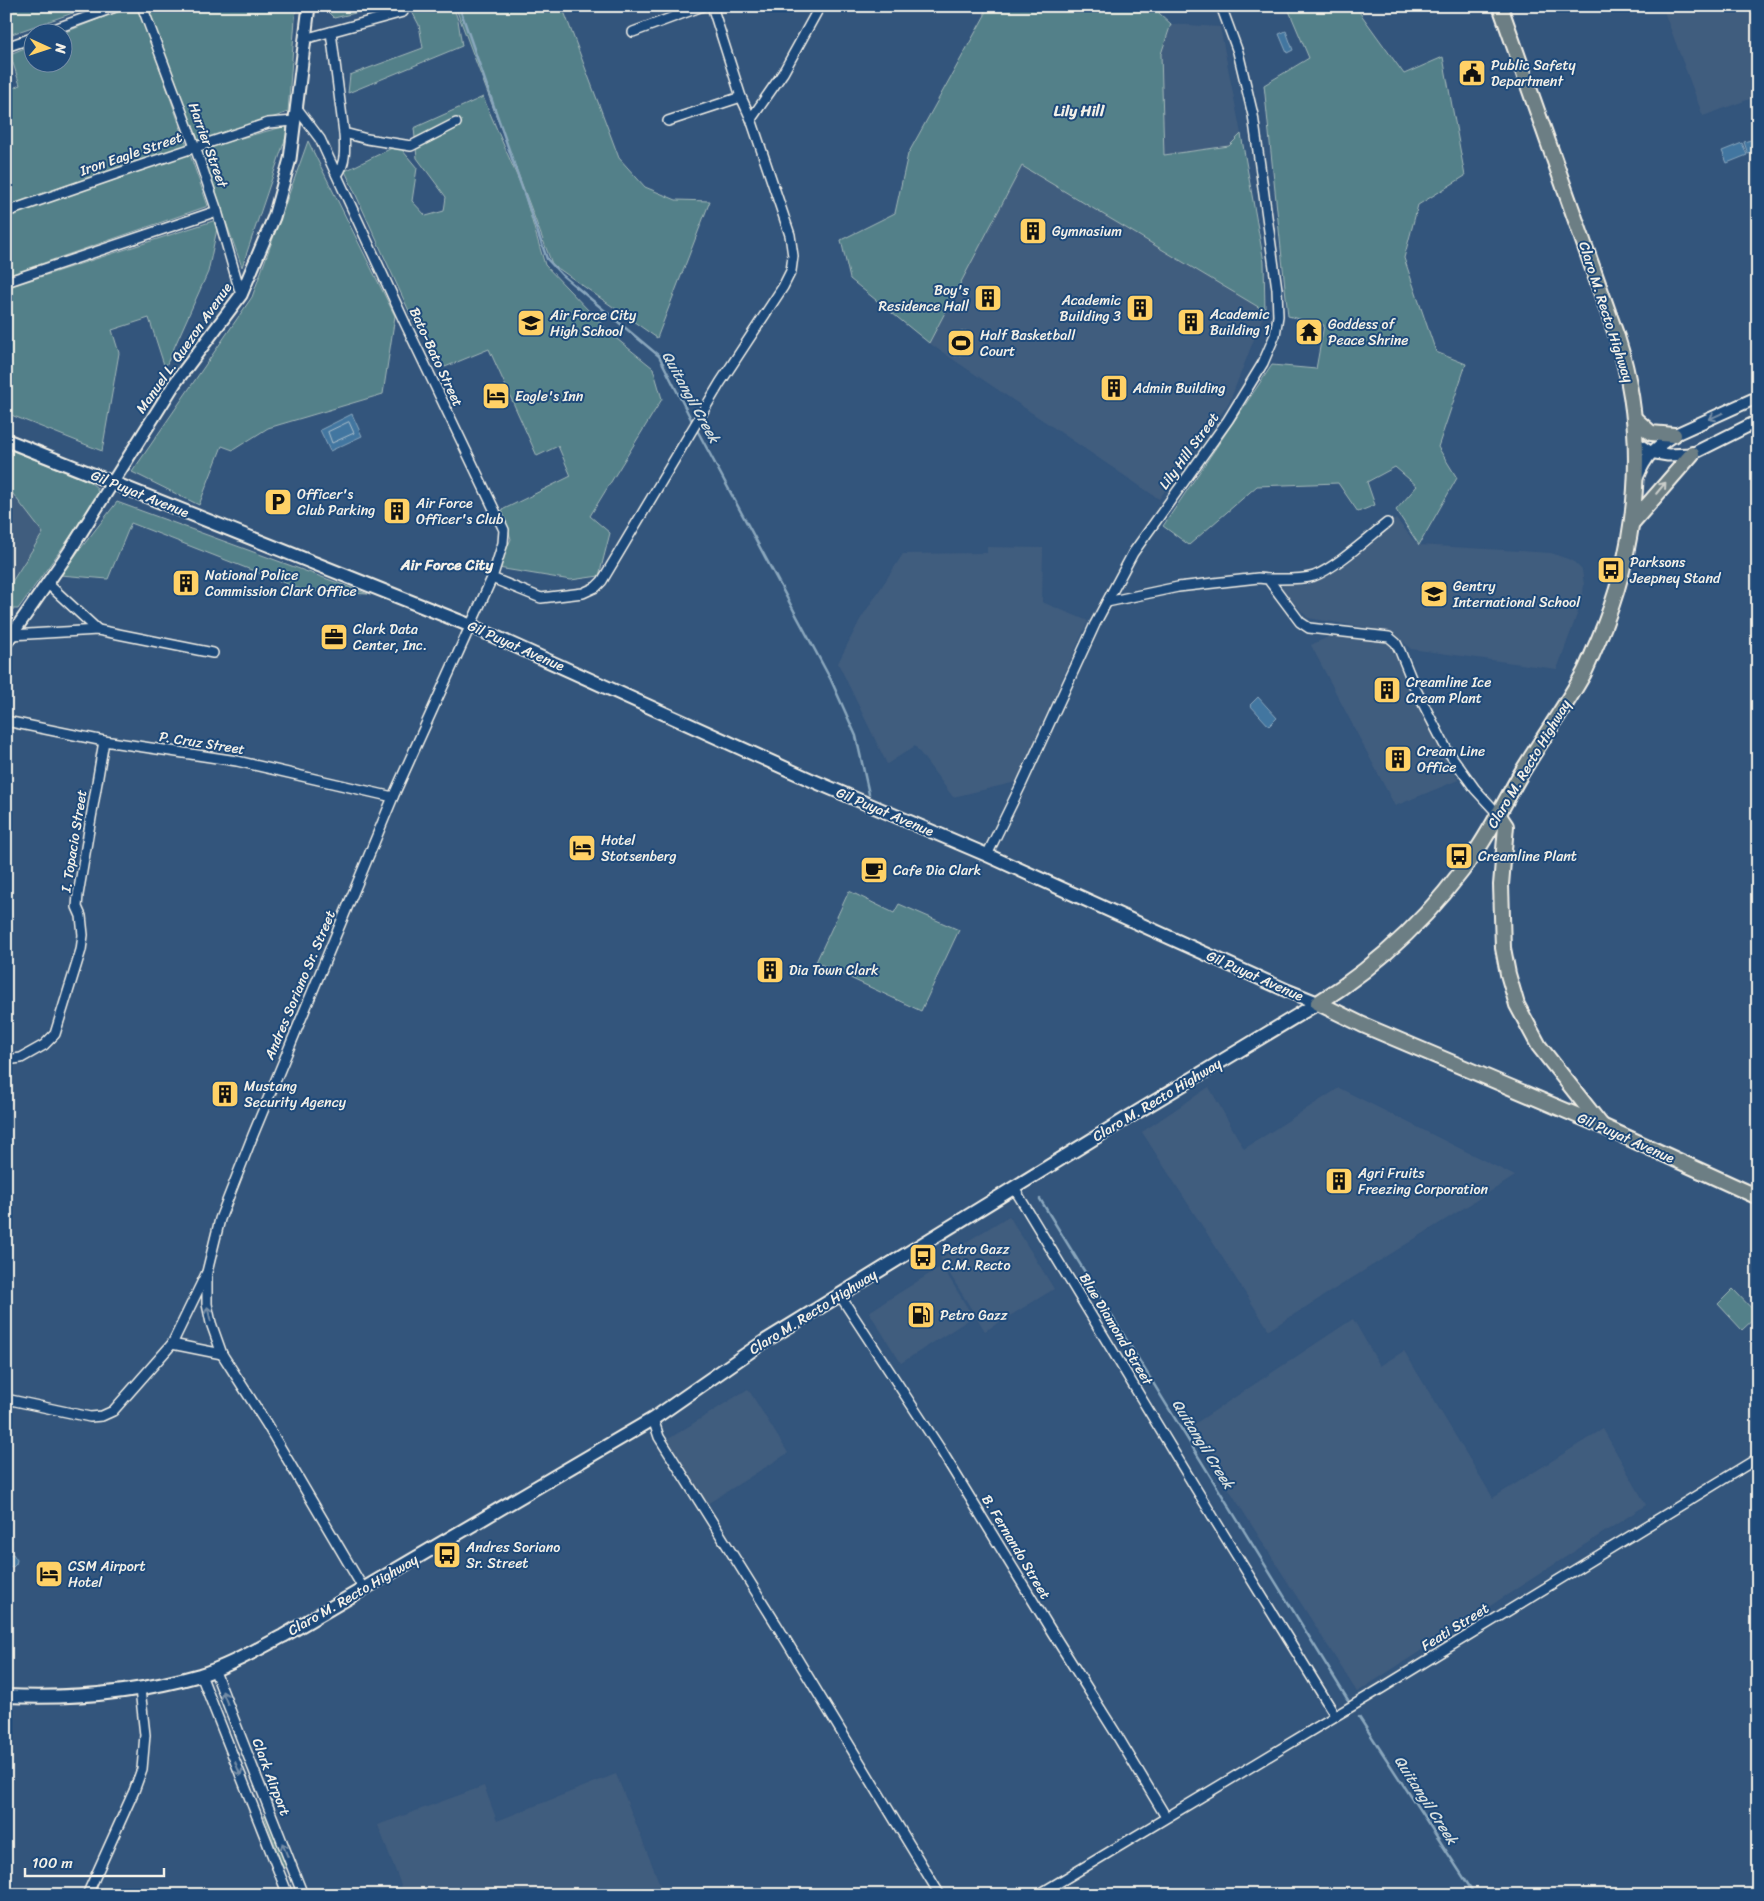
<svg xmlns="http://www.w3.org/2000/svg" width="1764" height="1901" viewBox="0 0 1764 1901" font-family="Sriracha,sans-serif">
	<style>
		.built { fill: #415d7e }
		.green { fill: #538089; stroke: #a4b8b8 }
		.water { fill: #4376a0; stroke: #8aa7bd }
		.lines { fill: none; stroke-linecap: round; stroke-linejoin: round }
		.shore { stroke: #adc0cb; stroke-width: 1 }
		.stream { stroke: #8aa7bd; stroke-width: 2.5 }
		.minor-casing { stroke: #f4f1e8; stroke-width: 12 }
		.tertiary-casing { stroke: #f4f1e8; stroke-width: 15 }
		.secondary-casing { stroke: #f4f1e8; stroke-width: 16 }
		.primary-casing { stroke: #f4f1e8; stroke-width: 18 }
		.minor { stroke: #1f4a7a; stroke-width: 9 }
		.tertiary { stroke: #1f4a7a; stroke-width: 11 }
		.secondary { stroke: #1f4a7a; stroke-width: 12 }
		.primary { stroke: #6c7e84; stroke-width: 14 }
		.oneway { stroke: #748da6 }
		.oneway2 { stroke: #cbceca }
		.labels { text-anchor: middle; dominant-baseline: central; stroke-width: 4; stroke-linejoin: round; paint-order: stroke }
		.poi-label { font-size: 14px; fill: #f4f1e8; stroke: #1f4a7a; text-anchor: start }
		.street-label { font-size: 14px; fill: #f4f1e8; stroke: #1f4a7a }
		.neighbourhood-label { font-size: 15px; font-weight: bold; fill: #f4f1e8; stroke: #1f4a7a }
		.water-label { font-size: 15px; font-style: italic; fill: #d9dfdd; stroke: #1f4a7a }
	</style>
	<rect width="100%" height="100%" fill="#33557c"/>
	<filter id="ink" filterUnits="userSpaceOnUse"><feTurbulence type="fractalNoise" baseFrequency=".02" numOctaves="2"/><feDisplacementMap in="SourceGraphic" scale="10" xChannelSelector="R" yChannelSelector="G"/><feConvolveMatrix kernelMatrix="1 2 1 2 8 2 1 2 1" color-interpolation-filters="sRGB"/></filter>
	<g filter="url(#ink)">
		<!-- built -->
		<g class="built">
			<polygon points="1662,6 1758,6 1758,96 1703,116"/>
			<polygon points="1171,24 1220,27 1241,134 1229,146 1164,155 1161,54"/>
			<polygon points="1022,165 1265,311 1229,403 1159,499 929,343"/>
			<polygon points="6,486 43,533 6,591"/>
			<polygon points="1396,519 1418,545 1551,553 1573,561 1582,570 1584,585 1582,601 1557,669 1411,649 1392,632 1308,618 1290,599 1282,588 1283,583 1305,585 1317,581"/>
			<polygon points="987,547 1043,548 1042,602 1088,621 1016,782 953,797 915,746 887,764 838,663 860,620 903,554 987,553"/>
			<polygon points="1328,637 1370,637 1389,642 1458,780 1395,806 1311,645"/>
			<polygon points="1209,1087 1244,1149 1339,1088 1515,1176 1269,1330 1142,1132"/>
			<polygon points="1009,1216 1054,1289 985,1331 940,1258"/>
			<polygon points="942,1266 973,1317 901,1363 869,1312"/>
			<polygon points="1353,1319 1380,1366 1404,1351 1493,1498 1603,1429 1646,1505 1357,1692 1190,1427"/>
			<polygon points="748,1389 788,1453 707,1504 667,1440"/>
			<polygon points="616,1774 664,1895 405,1895 378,1825 484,1786 497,1821"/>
		</g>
		<!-- green -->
		<g class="green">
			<polygon points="6,6 93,6 6,36"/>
			<polygon points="132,6 138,6 208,206 6,276 6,91 20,85 10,54 32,45 32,62 62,62 63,33"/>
			<polygon points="143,6 296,6 288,112 195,146"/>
			<polygon points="325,6 385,6 334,18 325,9"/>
			<polygon points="409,6 453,6 458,20 462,46 348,93 350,75 423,48 419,25"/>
			<polygon points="455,6 562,6 619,158 645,187 676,200 710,201 657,338 552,264"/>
			<polygon points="984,6 1160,6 1159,13 1171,24 1161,54 1164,155 1229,146 1241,134 1264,262 1265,311 1022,166 929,343 850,279 841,240 895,213 908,154 985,15"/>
			<polygon points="1287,6 1355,6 1404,74 1443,57 1465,176 1418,205 1404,258 1436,352 1466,364 1438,447 1457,478 1419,545 1396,510 1417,486 1395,467 1367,482 1375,505 1358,512 1338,483 1257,486 1189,545 1163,526 1272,365 1316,369 1324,325 1288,316 1264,85 1309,58"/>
			<polygon points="483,97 523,190 545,265 612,335 653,368 662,399 590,516 610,533 599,576 571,580 498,568 511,539 502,510 571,476 558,446 537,456 489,349 445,367 414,322 345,171 398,145 417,168 412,201 426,216 444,211 446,197 417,158 414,128"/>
			<polygon points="290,125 242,267 200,149"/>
			<polygon points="308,141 395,316 383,394 268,428 233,450 222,446 199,505 132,472 252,297"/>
			<polygon points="219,219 208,272 165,368 149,318 112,330 119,353 102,451 6,413 6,288"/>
			<polygon points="966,331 972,352 955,356 949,335"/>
			<polygon points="6,448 90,482 97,488 98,496 96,501 18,609 13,609 6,605 6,591 43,533 6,485"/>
			<polygon points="117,502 368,594 305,591 131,523 108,579 60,575"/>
			<polygon points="849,891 894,913 899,904 959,930 921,1011 816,962"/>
			<polygon points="1733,1289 1758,1315 1742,1330 1718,1304"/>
			<polygon points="267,1814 287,1867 286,1868 283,1867 264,1815"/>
		</g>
		<!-- water -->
		<g class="water">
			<polygon points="1286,31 1293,50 1287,53 1279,34"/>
			<polygon points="1754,139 1758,151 1748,154 1744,142"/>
			<polygon points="1742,143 1747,155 1727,163 1722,151"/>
			<polygon points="352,414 362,436 330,451 320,430"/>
			<polygon points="1258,697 1277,718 1269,726 1250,705"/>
			<path d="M 6,1532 C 13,1539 12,1546 7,1555 L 13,1554 L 17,1560 L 16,1564 L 13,1567 L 6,1566 Z"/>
		</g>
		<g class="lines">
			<!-- shore -->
			<polygon class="shore" points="349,422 354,433 332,443 328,432"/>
			<!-- stream -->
			<g class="stream">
				<polyline points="459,6 547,259 562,275 659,356 693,423"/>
				<polyline points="696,428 831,680 856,736 869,794"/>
				<polyline points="1040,1199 1348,1700"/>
				<polyline points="1359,1717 1475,1895"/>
			</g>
			<defs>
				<g id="minor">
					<polyline points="142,6 195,147 217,211 241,295"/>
					<polyline points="46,32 118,6"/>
					<polyline points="331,32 344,133 367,139 411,146 456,123"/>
					<polyline points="633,32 703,6"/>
					<polyline points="304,39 403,12"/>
					<polyline points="6,47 32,38"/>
					<polyline points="296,107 320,139 405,323 504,530 503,543 492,578 393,797 253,1135 220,1219 207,1272 207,1304 211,1323 222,1354 266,1423 363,1588"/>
					<polyline points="751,119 783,73 820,6"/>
					<polyline points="668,121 741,97"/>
					<path d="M 337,175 C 346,163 345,149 344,133"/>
					<polyline points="6,212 133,168 268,123 295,121"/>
					<polyline points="6,282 217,211"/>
					<polyline points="492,578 541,598 583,593 596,587 602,581 720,383 783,287 791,271 793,256 790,235 751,119 741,97 712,6"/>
					<path d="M 1268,579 C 1283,579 1300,580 1314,576 C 1335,568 1368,538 1387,523"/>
					<polyline points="47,583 98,630"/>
					<polyline points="1107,602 1178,587 1258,578 1268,579 1300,622 1309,628 1389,637 1396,643 1400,651 1415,688 1447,750 1475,789 1498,814"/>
					<polyline points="11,635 98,630 213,653"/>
					<polyline points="6,721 104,741 237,761 393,797"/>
					<polyline points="987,855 1022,783 1095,624 1133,553 1228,420 1263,363 1275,335 1278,316 1277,289 1253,115 1238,52 1221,6"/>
					<polyline points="6,1060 21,1058 37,1049 44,1045 55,1034 81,950 83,935 81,916 77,907 78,895 104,741"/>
					<polyline points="1014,1188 1221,1530 1335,1715"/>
					<polyline points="839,1294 939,1447 1052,1632 1115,1732 1166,1817"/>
					<polyline points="172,1344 222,1354"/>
					<polyline points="6,1399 90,1417 102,1416 113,1411 172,1344 206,1274"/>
					<polyline points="653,1419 659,1437 778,1627 940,1895"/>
					<polyline points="214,1669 303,1895"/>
					<polyline points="201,1675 288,1895"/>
					<polyline points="87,1895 134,1791 142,1769 145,1735 140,1689"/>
					<polyline points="1038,1895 1382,1688 1758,1458"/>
				</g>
				<g id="tertiary">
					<polyline points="1635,442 1650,452 1668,455 1692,454 1758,421"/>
					<path d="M 1637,478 C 1646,456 1654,448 1674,435 L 1758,397"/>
					<polyline points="6,643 69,552 175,383 241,295 274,217 290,159 309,6"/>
				</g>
				<g id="secondary">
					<polyline points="6,440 469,625 809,779 987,855 1288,991 1318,1003"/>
					<path d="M 6,1696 C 71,1699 137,1693 200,1675 C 229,1666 256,1650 283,1636 L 653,1419 L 765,1341 L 1124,1120 L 1318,1003"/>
				</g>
				<g id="primary">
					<polyline points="1634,418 1651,433 1674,435"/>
					<polyline points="1632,523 1692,454"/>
					<polyline points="1498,814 1506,826 1501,885 1503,948 1508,974 1517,1005 1539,1046 1602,1126"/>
					<path d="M 1318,1003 C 1382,963 1437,909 1479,847 C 1495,823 1507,797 1522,772 C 1542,739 1565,707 1584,673 C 1589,663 1593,652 1598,641 C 1639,546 1649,436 1617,337 L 1500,6"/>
					<polyline points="1318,1003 1363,1025 1602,1126 1758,1197"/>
				</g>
			</defs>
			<!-- minor casing -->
			<use href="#minor" class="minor-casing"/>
			<!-- tertiary casing -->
			<use href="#tertiary" class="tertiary-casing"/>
			<!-- secondary casing -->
			<use href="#secondary" class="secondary-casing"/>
			<!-- primary casing -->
			<use href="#primary" class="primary-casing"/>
			<!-- minor -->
			<use href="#minor" class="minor"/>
			<!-- tertiary -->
			<use href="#tertiary" class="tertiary"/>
			<!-- secondary -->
			<use href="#secondary" class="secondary"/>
			<!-- primary -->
			<use href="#primary" class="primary"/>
		</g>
		<!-- one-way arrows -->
		<defs><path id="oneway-shaft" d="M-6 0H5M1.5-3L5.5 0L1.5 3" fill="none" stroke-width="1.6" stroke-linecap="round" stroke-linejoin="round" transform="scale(1.25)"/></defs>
		<g class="oneway">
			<use href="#oneway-shaft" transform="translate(1716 416) rotate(155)"/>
			<use href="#oneway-shaft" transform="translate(209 1314) rotate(-103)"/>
			<use href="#oneway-shaft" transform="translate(225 1698) rotate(-112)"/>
			<use href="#oneway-shaft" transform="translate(238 1769) rotate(68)"/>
			<use href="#oneway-shaft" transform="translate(285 1850) rotate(-112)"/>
		</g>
		<use class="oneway2" href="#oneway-shaft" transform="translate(1661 488) rotate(-50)"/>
	</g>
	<!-- icons -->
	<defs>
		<symbol id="civic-square" viewBox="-11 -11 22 22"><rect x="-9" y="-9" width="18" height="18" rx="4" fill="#ffd166" stroke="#1f4a7a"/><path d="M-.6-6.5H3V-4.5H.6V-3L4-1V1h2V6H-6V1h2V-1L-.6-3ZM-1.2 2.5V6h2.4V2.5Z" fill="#111"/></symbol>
		<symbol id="building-square" viewBox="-11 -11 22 22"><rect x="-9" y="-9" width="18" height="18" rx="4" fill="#ffd166" stroke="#1f4a7a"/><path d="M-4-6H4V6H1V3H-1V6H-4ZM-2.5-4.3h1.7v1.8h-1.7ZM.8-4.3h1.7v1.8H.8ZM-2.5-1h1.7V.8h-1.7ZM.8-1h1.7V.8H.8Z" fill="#111"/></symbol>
		<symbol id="school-square" viewBox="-11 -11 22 22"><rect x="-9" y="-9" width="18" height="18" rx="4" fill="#ffd166" stroke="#1f4a7a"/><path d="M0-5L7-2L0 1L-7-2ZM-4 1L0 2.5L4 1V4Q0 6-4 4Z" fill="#111"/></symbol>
		<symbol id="temple-square" viewBox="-11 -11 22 22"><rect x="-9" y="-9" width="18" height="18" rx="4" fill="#ffd166" stroke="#1f4a7a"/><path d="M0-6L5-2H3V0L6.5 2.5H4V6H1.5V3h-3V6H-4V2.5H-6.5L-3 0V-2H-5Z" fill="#111"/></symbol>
		<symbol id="stadium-square" viewBox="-11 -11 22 22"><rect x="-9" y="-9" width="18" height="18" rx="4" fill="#ffd166" stroke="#1f4a7a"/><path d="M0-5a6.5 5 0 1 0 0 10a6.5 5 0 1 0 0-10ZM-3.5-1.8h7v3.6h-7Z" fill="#111"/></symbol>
		<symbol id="hotel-square" viewBox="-11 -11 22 22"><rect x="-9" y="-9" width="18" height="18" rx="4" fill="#ffd166" stroke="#1f4a7a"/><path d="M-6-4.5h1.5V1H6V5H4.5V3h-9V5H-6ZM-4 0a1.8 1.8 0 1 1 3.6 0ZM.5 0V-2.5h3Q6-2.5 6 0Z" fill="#111"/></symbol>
		<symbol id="parking-square" viewBox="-11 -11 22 22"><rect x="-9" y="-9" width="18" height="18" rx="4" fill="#ffd166" stroke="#1f4a7a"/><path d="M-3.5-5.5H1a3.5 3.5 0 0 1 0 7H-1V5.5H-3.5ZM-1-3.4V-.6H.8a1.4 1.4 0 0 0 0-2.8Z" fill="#111"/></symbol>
		<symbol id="bus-square" viewBox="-11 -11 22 22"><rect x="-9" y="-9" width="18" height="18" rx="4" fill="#ffd166" stroke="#1f4a7a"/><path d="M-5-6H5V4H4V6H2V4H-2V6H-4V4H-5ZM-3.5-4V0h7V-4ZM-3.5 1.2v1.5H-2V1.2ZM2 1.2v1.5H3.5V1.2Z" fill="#111"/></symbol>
		<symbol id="office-square" viewBox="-11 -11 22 22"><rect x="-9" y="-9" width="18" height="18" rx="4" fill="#ffd166" stroke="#1f4a7a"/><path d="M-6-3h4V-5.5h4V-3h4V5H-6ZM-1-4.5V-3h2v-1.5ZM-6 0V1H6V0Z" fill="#111"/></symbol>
		<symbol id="cafe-square" viewBox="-11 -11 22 22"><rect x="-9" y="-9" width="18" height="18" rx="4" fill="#ffd166" stroke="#1f4a7a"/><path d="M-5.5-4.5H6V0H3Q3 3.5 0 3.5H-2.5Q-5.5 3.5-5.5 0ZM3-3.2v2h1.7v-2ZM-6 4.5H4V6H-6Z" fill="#111"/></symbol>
		<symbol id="fuel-square" viewBox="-11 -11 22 22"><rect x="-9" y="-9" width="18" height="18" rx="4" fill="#ffd166" stroke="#1f4a7a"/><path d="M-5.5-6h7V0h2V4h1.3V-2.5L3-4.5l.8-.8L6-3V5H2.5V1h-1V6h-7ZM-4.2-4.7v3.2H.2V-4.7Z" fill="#111"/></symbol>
	</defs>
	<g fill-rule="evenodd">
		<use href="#civic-square" x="1456" y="57" width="32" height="32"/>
		<use href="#building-square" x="1017" y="215" width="32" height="32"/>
		<use href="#building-square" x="972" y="282" width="32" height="32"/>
		<use href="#building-square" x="1124" y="292" width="32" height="32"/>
		<use href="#building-square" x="1175" y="306" width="32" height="32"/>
		<use href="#school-square" x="515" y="307" width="32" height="32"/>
		<use href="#temple-square" x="1293" y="316" width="32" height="32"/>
		<use href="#stadium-square" x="945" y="327" width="32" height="32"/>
		<use href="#building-square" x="1098" y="372" width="32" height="32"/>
		<use href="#hotel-square" x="480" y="380" width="32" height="32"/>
		<use href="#parking-square" x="262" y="486" width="32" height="32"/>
		<use href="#building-square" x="381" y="495" width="32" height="32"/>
		<use href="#bus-square" x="1595" y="554" width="32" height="32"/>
		<use href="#building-square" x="170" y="567" width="32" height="32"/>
		<use href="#school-square" x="1418" y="578" width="32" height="32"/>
		<use href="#office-square" x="318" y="621" width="32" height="32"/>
		<use href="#building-square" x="1371" y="674" width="32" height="32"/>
		<use href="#building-square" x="1382" y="743" width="32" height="32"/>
		<use href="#hotel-square" x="566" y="832" width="32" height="32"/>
		<use href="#bus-square" x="1443" y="840" width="32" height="32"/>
		<use href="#cafe-square" x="858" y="854" width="32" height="32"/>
		<use href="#building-square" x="754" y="954" width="32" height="32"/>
		<use href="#building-square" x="209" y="1078" width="32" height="32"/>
		<use href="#building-square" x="1323" y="1165" width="32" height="32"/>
		<use href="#bus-square" x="907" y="1241" width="32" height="32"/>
		<use href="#fuel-square" x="905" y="1299" width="32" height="32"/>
		<use href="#bus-square" x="431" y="1539" width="32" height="32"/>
		<use href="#hotel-square" x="33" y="1558" width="32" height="32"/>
	</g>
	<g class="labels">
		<!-- poi labels -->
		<g class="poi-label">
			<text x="1491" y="65">Public Safety<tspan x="1491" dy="16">Department</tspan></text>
			<text x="1052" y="231">Gymnasium</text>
			<text x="969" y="290" text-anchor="end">Boy's<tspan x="969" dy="16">Residence Hall</tspan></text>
			<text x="1121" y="300" text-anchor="end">Academic<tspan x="1121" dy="16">Building 3</tspan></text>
			<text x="1210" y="314">Academic<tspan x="1210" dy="16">Building 1</tspan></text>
			<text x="550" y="315">Air Force City<tspan x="550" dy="16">High School</tspan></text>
			<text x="1328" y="324">Goddess of<tspan x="1328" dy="16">Peace Shrine</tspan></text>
			<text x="980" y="335">Half Basketball<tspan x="980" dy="16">Court</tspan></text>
			<text x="1133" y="388">Admin Building</text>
			<text x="515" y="396">Eagle's Inn</text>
			<text x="297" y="494">Officer's<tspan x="297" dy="16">Club Parking</tspan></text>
			<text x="416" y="503">Air Force<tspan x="416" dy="16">Officer's Club</tspan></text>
			<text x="1630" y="562">Parksons<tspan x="1630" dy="16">Jeepney Stand</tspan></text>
			<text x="205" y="575">National Police<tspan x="205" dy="16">Commission Clark Office</tspan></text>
			<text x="1453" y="586">Gentry<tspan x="1453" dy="16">International School</tspan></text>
			<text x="353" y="629">Clark Data<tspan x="353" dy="16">Center, Inc.</tspan></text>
			<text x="1406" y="682">Creamline Ice<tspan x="1406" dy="16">Cream Plant</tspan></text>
			<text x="1417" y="751">Cream Line<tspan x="1417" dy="16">Office</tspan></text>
			<text x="601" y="840">Hotel<tspan x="601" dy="16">Stotsenberg</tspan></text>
			<text x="1478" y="856">Creamline Plant</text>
			<text x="893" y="870">Cafe Dia Clark</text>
			<text x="789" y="970">Dia Town Clark</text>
			<text x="244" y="1086">Mustang<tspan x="244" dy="16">Security Agency</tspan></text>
			<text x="1358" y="1173">Agri Fruits<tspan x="1358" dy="16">Freezing Corporation</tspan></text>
			<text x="942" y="1249">Petro Gazz<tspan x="942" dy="16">C.M. Recto</tspan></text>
			<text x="940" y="1315">Petro Gazz</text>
			<text x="466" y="1547">Andres Soriano<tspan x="466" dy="16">Sr. Street</tspan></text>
			<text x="68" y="1566">CSM Airport<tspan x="68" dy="16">Hotel</tspan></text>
		</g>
		<!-- street labels -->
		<g class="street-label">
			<text transform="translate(208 145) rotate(70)">Harrier Street</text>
			<text transform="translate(131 154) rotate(-19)">Iron Eagle Street</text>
			<text transform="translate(1606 312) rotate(72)">Claro M. Recto Highway</text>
			<text transform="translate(184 348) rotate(-55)">Manuel L. Quezon Avenue</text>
			<text transform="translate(436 357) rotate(65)">Bato-Bato Street</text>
			<text transform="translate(1189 451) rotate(-54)">Lily Hill Street</text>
			<text transform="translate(140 494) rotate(22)">Gil Puyat Avenue</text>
			<text transform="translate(516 646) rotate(24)">Gil Puyat Avenue</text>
			<text transform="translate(202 743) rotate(9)">P. Cruz Street</text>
			<text transform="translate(1529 764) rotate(-59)">Claro M. Recto Highway</text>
			<text transform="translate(885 812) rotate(23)">Gil Puyat Avenue</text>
			<text transform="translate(74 841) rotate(-81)">I. Topacio Street</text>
			<text transform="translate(1255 976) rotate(24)">Gil Puyat Avenue</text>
			<text transform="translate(300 985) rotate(-67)">Andres Soriano Sr. Street</text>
			<text transform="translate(1157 1100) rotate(-31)">Claro M. Recto Highway</text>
			<text transform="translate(1626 1138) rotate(24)">Gil Puyat Avenue</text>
			<text transform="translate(813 1312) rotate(-32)">Claro M. Recto Highway</text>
			<text transform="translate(1116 1329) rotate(59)">Blue Diamond Street</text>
			<text transform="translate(1016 1547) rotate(59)">B. Fernando Street</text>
			<text transform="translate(353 1595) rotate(-30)">Claro M. Recto Highway</text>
			<text transform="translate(1455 1627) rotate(-32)">Feati Street</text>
			<text transform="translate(271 1777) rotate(69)">Clark Airport</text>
		</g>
		<!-- neighbourhood labels -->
		<g class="neighbourhood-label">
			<text x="1079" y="111">Lily Hill</text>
			<text x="447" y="565">Air Force City</text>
		</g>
		<!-- water labels -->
		<g class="water-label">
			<text transform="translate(691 397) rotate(61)">Quitangil Creek</text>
			<text transform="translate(1203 1444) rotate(58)">Quitangil Creek</text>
			<text transform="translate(1426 1800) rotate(57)">Quitangil Creek</text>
		</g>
	</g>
	<!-- margin -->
	<rect width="1764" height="1901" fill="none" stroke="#1f4a7a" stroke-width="25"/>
	<rect x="12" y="12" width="1739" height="1876" fill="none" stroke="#f4f1e8" stroke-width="2" filter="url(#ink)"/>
	<!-- north arrow -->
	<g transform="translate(48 48) rotate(93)"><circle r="24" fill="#1f4a7a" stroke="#748da6"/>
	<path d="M0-4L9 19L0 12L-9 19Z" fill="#ffd166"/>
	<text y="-8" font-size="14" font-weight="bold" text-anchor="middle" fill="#f4f1e8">N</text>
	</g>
	<!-- scale -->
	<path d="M25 1868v8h139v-8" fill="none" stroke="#f4f1e8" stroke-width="2.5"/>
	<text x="32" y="1868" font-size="15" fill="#f4f1e8" stroke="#1f4a7a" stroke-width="4" paint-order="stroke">100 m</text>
</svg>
